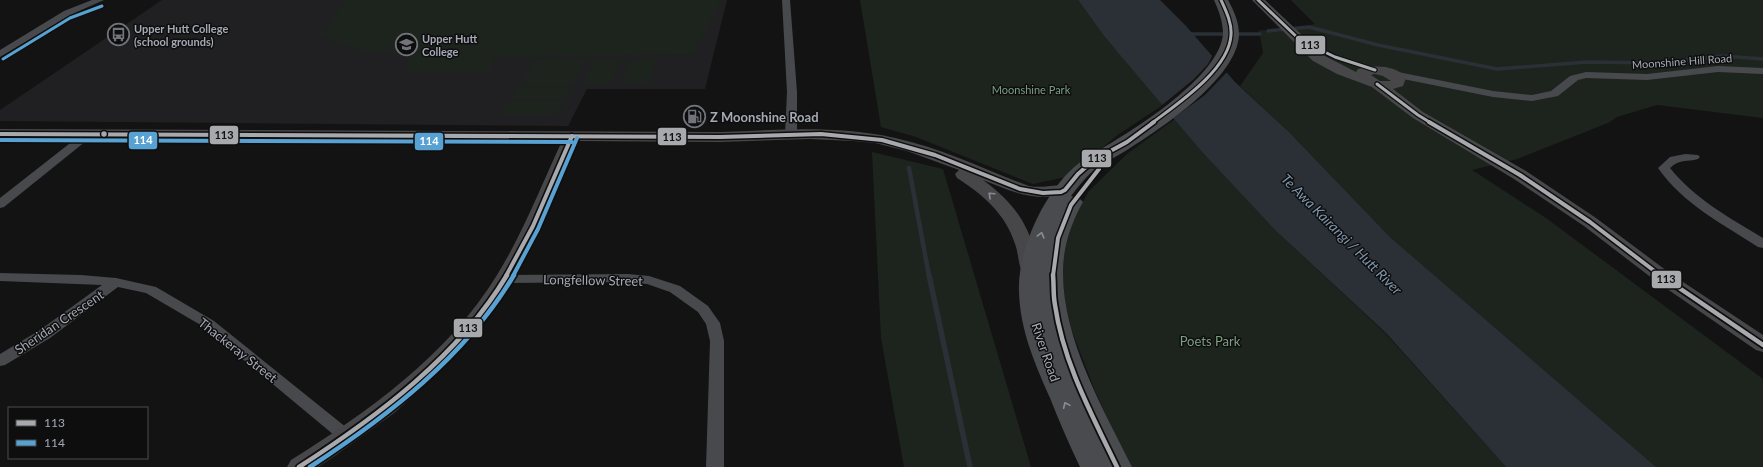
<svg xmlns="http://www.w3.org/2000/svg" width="1763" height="467" viewBox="0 0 1763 467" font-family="Lato,sans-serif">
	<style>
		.built { fill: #202022 }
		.green { fill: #1d241e }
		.water { fill: #2a3036 }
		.pier { fill: #131314 }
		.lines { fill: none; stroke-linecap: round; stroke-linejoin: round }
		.stream-far2 { stroke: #2a3036; stroke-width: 3.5 }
		.stream-far1 { stroke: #2a3036; stroke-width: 4.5 }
		.stream { stroke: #2a3036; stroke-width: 5.5 }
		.street { fill: #48494c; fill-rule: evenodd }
		.secondary { fill: #47474a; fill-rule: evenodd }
		.highway { fill: #4a4b4e; fill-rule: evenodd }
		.bus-1-far2-casing { stroke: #0e0e0f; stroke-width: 5.5 }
		.bus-1-far1-casing { stroke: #0e0e0f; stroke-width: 7 }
		.bus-1-casing { stroke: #0e0e0f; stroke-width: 8 }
		.bus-2-far2-casing { stroke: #0e0e0f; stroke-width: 5.5 }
		.bus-2-far1-casing { stroke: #0e0e0f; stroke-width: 7 }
		.bus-2-casing { stroke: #0e0e0f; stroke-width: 8 }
		.bus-1-far2 { stroke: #a8a9ad; stroke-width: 3 }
		.bus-1-far1 { stroke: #a8a9ad; stroke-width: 4 }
		.bus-1 { stroke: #a8a9ad; stroke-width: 4.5 }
		.bus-2-far2 { stroke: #58a2d3; stroke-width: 3 }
		.bus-2-far1 { stroke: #58a2d3; stroke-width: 4 }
		.bus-2 { stroke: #58a2d3; stroke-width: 4.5 }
		.oneway { stroke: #898c94 }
		.oneway2 { stroke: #8a8d95 }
		.bus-dot { fill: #a5a9b4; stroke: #0e0e0f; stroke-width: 1.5 }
		.labels { text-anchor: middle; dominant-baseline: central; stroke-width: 3; stroke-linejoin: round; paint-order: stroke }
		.far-poi-label { font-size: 11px; font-weight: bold; fill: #a5a9b4; stroke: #0e0e0f; text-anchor: start }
		.far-street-label { font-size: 11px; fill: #a5a9b4; stroke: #0e0e0f }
		.far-park-label { font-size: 11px; fill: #7d9e80; stroke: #0e0e0f }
		.poi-label { font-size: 13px; font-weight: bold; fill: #a5a9b4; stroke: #0e0e0f; text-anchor: start }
		.street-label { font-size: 13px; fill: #a5a9b4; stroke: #0e0e0f }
		.park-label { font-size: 13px; fill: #7d9e80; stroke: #0e0e0f }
		.water-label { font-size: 14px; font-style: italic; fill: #7e96ad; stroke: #0e0e0f }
		.line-badge { stroke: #0e0e0f; stroke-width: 1.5 }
		.badge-label { font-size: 11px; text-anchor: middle; font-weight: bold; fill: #fff }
		.pale-badge-label { font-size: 11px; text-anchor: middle; font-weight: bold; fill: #111 }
	</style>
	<rect width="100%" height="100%" fill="#131314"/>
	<!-- built -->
	<polygon class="built" points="162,0 727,0 705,89 587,89 568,126 0,121 0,110"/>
	<!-- green -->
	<g class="green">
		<polygon points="349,0 721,0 693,54 493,58 490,71 407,71 408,58 412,55 356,50 322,35 342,4"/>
		<polygon points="860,0 1078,0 1104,36 1163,105 1119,134 1066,177 1033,184 916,137 881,127"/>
		<polygon points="1291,0 1763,0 1763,118 1657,105 1617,117 1608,123 1517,159 1472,170 1546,218 1763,379 1763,467 1656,467 1390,237 1289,132 1240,86 1263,53 1259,30 1278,32 1315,24"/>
		<polygon points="535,60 586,60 580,71 528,71"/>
		<polygon points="595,60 621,60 610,84 582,84"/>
		<polygon points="631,60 657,60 647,83 620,83"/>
		<polygon points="527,73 579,73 573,85 519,85"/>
		<polygon points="518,87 572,87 565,99 510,99"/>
		<polygon points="509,101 564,101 556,114 500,114"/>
		<polygon points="1175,119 1202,152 1275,230 1385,333 1506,467 1130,467 1096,393 1066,316 1060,272 1067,228 1089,191 1128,153"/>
		<polygon points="872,152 943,169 1031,467 904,467 881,338"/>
	</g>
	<!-- water -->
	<polygon class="water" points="1078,0 1160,0 1186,26 1235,82 1289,132 1390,237 1656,467 1506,467 1386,333 1275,230 1202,152 1104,36"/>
	<!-- pier -->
	<polygon class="pier" points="1213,54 1227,71 1227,72 1205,95 1172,119 1161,106 1194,79 1208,64"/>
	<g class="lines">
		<!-- stream-far2 -->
		<g class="stream-far2">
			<polyline points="1268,31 1309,27 1378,45 1497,69 1587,62 1660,63 1723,56 1763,59"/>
			<polyline points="1188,34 1260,34"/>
		</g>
		<!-- stream-far1 -->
		<polyline class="stream-far1" points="909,168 929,276"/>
		<!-- stream -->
		<polyline class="stream" points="929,275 970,467"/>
		<!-- street -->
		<g class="street">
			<polygon points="92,0 104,0 70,15 0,57 0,50 64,11"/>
			<polygon points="782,0 790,0 797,92 797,134 791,137 785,134 787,92"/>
			<polygon points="1718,66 1763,68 1763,74 1718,72 1647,80 1586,78 1578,80 1558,96 1532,101 1493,97 1393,77 1388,74 1393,71 1493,91 1532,95 1551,91 1570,76 1586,72 1647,74"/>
			<polygon points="87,132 91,133 93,135 91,137 4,207 0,208 0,198 83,133"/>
			<path d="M 1685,154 L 1698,155 L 1700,157 L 1698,159 C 1687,162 1679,159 1670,168 C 1695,199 1730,218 1763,238 L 1763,248 L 1758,247 C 1723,224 1683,204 1658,168 L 1670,157 Z"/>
			<polygon points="0,273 81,275 116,278 156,287 214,321 352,432 354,436 352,440 346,442 340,440 204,327 146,293 118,287 50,338 5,365 0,366 0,354 40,330 102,285 0,281"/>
			<polygon points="628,274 649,276 680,286 708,306 720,323 724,341 724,467 706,467 710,341 706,324 698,312 670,292 647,284 628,282 505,283 500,282 498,279 500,276 505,275"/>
		</g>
		<!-- secondary -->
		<g class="secondary">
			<path d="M 1252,0 L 1265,0 L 1323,55 L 1356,72 L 1358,69 C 1372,65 1396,64 1406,78 L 1403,86 L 1393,89 L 1423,112 L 1526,171 L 1596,218 L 1671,274 L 1763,335 L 1763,352 L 1756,350 L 1657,282 L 1584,226 L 1514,179 L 1413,118 L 1372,87 L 1337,74 L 1313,61 ZM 1375,74 L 1383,76 L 1391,81 L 1380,81 L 1371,75 Z"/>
			<path d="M 0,129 L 720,132 C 779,130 837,125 895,138 C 942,148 985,170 1029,186 C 1043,189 1057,183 1070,186 L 1072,190 L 1070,194 C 1035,202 1015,193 983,180 C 1020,207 1031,230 1040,272 L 1038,276 L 1031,278 L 1024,276 C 1018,267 1019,254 1015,244 C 1006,214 982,194 957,178 L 955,174 L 959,170 L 907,151 L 875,143 L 853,141 L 809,139 L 720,142 L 578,141 L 541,226 L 524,261 L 493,311 L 471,338 L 421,389 L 394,413 L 336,455 L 318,467 L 287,467 L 291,460 C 368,412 448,355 497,275 C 523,233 541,186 562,141 L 0,139 Z"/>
		</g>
		<!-- highway -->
		<path class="highway" d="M 1214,0 L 1228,0 C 1234,11 1239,22 1239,35 C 1237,78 1163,127 1130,148 C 1118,156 1104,162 1093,171 C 1085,178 1078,187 1071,196 L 1079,198 L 1083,202 C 1071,223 1063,247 1063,271 C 1062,338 1103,408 1132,467 L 1080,467 C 1069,444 1059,421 1050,398 C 1035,364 1020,330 1019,292 C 1017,250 1045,190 1078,164 C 1088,155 1100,150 1111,143 C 1143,124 1220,74 1223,34 C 1223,22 1219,11 1214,0 Z"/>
		<defs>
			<g id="bus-1-far2">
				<polyline points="1258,0 1300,40 1335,57 1375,70"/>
				<polyline points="1377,84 1418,115 1431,123"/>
				<path d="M 1152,123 C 1177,104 1229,70 1231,35 C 1232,23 1226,11 1221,0"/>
			</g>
			<g id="bus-1-far1">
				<polyline points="1429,122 1520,175 1590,222 1661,276"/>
				<polyline points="0,134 720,137 821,134 882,140 935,155 1020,189 1043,193 1061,192 1065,190 1078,174 1094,160 1127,142 1154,122"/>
				<polyline points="506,276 533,226 572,136"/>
				<polyline points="1053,276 1058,238 1071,205 1099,169"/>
			</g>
			<g id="bus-1">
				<path d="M 1053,275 C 1054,285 1053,295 1055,305 C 1063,362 1092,415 1117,467"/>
				<polyline points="1660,275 1763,345"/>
				<path d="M 299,467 C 378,416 458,357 507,275"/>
			</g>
			<polyline id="bus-2-far2" points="3,59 70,18 102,6"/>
			<g id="bus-2-far1">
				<polyline points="0,140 572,142"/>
				<polyline points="513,276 538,229 577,138"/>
			</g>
			<path id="bus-2" d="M 310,467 C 388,416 465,357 514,275"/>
		</defs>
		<!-- bus-1-far2 casing -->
		<use href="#bus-1-far2" class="bus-1-far2-casing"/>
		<!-- bus-1-far1 casing -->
		<use href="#bus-1-far1" class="bus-1-far1-casing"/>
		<!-- bus-1 casing -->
		<use href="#bus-1" class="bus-1-casing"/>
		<!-- bus-2-far2 casing -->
		<use href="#bus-2-far2" class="bus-2-far2-casing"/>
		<!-- bus-2-far1 casing -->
		<use href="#bus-2-far1" class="bus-2-far1-casing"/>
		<!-- bus-2 casing -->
		<use href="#bus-2" class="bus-2-casing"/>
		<!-- bus-1-far2 -->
		<use href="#bus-1-far2" class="bus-1-far2"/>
		<!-- bus-1-far1 -->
		<use href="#bus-1-far1" class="bus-1-far1"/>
		<!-- bus-1 -->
		<use href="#bus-1" class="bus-1"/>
		<!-- bus-2-far2 -->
		<use href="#bus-2-far2" class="bus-2-far2"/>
		<!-- bus-2-far1 -->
		<use href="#bus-2-far1" class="bus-2-far1"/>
		<!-- bus-2 -->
		<use href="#bus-2" class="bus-2"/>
	</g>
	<!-- one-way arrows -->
	<defs><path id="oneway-chevron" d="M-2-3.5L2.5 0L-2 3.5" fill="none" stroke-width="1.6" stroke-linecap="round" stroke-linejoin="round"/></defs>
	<use class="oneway" href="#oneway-chevron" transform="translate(991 195) rotate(-137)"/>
	<g class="oneway2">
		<use href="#oneway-chevron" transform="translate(1041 235) rotate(-75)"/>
		<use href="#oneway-chevron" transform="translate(1066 405) rotate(-114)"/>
	</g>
	<!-- icons -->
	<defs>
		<symbol id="bus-ring" viewBox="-11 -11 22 22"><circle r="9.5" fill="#0e0e0f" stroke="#72747c" stroke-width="1.5"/><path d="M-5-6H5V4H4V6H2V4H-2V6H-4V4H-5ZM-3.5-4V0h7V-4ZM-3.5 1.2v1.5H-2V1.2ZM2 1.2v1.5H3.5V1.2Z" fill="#72747c"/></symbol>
		<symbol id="school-ring" viewBox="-11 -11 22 22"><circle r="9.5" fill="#0e0e0f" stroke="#72747c" stroke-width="1.5"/><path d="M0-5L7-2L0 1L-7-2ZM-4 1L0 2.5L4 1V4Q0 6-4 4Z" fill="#72747c"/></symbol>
		<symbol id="fuel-ring" viewBox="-11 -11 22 22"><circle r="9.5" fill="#0e0e0f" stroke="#72747c" stroke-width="1.5"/><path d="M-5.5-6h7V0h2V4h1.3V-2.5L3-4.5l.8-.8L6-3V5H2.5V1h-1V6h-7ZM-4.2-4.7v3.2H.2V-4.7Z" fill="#72747c"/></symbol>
	</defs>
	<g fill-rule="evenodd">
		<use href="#bus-ring" x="106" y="22" width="25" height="25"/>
		<use href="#school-ring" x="394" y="32" width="25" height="25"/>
		<use href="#fuel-ring" x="682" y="104" width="25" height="25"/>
	</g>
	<!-- markers -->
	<circle class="bus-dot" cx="104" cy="134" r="3.5"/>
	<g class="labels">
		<!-- far-poi labels -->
		<g class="far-poi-label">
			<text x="134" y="28">Upper Hutt College<tspan x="134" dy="13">(school grounds)</tspan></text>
			<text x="422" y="38">Upper Hutt<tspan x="422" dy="13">College</tspan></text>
		</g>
		<!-- far-street labels -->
		<g class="far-street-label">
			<text transform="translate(1682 61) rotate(-4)">Moonshine Hill Road</text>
		</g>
		<!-- far-park labels -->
		<g class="far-park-label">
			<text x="1031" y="89">Moonshine Park</text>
		</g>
		<!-- poi labels -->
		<g class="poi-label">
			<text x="710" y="117">Z Moonshine Road</text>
		</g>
		<!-- street labels -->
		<g class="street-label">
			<text transform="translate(593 280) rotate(1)">Longfellow Street</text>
			<text transform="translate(59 322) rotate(-34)">Sheridan Crescent</text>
			<text transform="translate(238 350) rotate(38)">Thackeray Street</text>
			<text transform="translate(1046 352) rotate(71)">River Road</text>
		</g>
		<!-- park labels -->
		<g class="park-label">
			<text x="1210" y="341">Poets Park</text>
		</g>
		<!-- water labels -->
		<g class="water-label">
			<text transform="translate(1342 234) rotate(45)">Te Awa Kairangi / Hutt River</text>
		</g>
	</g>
	<g class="line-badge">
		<rect x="1295" y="35" width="31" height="20" rx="4" fill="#a8a9ad"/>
		<rect x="209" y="125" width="30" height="20" rx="4" fill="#a8a9ad"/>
		<rect x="657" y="127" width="30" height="19" rx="4" fill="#a8a9ad"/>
		<rect x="128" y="131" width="30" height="19" rx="4" fill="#58a2d3"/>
		<rect x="414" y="132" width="30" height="19" rx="4" fill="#58a2d3"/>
		<rect x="1081" y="149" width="31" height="19" rx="4" fill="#a8a9ad"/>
		<rect x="1651" y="270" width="31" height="19" rx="4" fill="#a8a9ad"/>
		<rect x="453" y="318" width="30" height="20" rx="4" fill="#a8a9ad"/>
	</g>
	<g class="badge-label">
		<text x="143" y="144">114</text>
		<text x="429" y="145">114</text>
	</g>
	<g class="pale-badge-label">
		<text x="1310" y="49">113</text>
		<text x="224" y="139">113</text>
		<text x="672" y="141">113</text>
		<text x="1097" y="162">113</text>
		<text x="1666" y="283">113</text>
		<text x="468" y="332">113</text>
	</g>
	<!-- legend -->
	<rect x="8" y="407" width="140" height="52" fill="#0e0e0f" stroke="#4a4c51"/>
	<rect x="16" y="420" width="20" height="6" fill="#a8a9ad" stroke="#4a4c51"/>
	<text x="44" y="427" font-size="12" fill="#a5a9b4">113</text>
	<rect x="16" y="440" width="20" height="6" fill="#58a2d3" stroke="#4a4c51"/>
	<text x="44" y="447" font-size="12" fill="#a5a9b4">114</text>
</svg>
